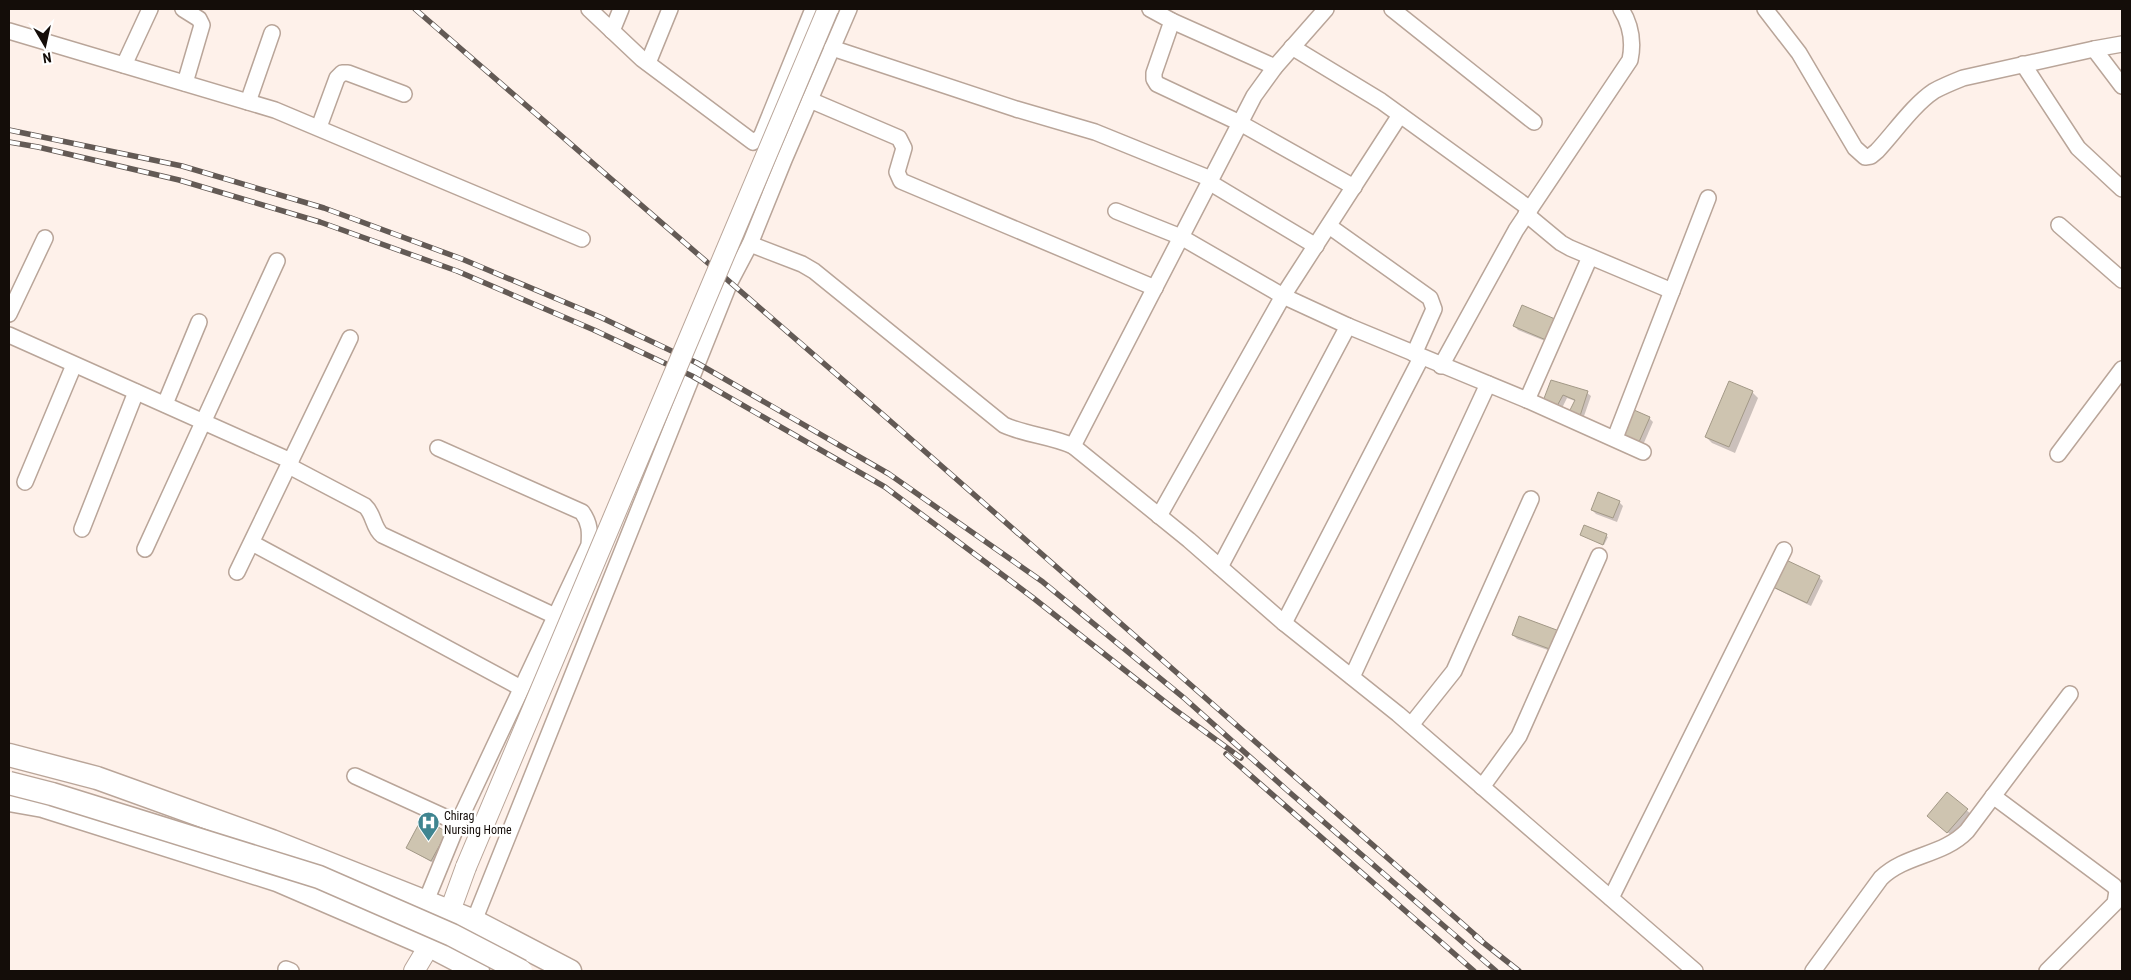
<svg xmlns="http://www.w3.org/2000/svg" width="2131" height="980" viewBox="0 0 2131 980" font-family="'Roboto Condensed',sans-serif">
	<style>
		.shadow { fill: #0003 }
		.building { fill: #cec4b0; stroke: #a39987 }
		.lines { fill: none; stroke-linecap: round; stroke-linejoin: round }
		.minor-casing { stroke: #b9a599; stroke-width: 18 }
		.secondary-casing { stroke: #b9a599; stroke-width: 22 }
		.primary-casing { stroke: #b9a599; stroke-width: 25 }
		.minor { stroke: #fff; stroke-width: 15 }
		.secondary { stroke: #fff; stroke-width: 20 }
		.primary { stroke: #fff; stroke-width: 22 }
		.rail-casing { stroke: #635a55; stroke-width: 5.5 }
		.rail { stroke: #fff; stroke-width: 4; stroke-dasharray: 11; stroke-linecap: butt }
		.secondary-bridge-casing { stroke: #b9a599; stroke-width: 22; stroke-linecap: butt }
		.primary-bridge-casing { stroke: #b9a599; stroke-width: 25; stroke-linecap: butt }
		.secondary-bridge { stroke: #fff; stroke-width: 20 }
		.primary-bridge { stroke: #fff; stroke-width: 22 }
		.labels { text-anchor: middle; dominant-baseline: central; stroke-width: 5; stroke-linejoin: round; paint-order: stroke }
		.poi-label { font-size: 12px; fill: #140d09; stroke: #fff; text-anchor: start }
	</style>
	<rect width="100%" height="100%" fill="#fef1ea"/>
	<!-- shadow -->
	<g class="shadow">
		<polygon points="1522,307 1550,343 1518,330 1514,326"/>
		<polygon points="1552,381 1587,393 1591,396 1583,419 1574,416 1575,401 1567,398 1561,410 1548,404"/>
		<polygon points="1752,392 1758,398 1735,453 1712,443 1706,437"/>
		<polygon points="1649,418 1653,422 1643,445 1628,440"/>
		<polygon points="1619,502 1623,506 1617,522 1596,514 1592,510"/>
		<polygon points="1582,535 1606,536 1608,537 1604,545"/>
		<polygon points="1819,577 1823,581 1811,606 1776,589 1772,585"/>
		<polygon points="1520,618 1559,654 1517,639 1513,635"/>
		<polygon points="1947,794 1971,814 1952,836 1933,819"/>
		<polygon points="423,820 450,836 435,864 407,848"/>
	</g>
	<!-- building -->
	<g class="building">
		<polygon points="1522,305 1555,319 1546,340 1513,326"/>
		<polygon points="1551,380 1588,391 1580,416 1569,412 1575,400 1563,395 1557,406 1543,401"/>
		<polygon points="1729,381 1753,391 1729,447 1705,437"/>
		<polygon points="1634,410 1650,417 1639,442 1623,437"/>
		<polygon points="1598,492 1620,501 1613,518 1591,510"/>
		<polygon points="1584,525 1607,534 1603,545 1580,535"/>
		<polygon points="1784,559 1820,576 1807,603 1771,586"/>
		<polygon points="1519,616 1562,632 1555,651 1512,635"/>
		<polygon points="1947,792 1968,809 1947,833 1927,816"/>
		<polygon points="422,818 447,832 431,861 406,848"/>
	</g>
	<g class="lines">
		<defs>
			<g id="minor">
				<polyline points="183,9 199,19 202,25 185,83"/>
				<polyline points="589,9 642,59 753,142 761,137 813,9"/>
				<polyline points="1150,9 1172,21 1275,67"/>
				<polyline points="1392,9 1534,122"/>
				<path d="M 1765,9 L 1799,53 L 1855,148 L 1865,157 L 1871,156 L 1877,151 C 1894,133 1913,105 1934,91 C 1943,86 1953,82 1963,78 L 2094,49 L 2122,44"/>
				<polyline points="1172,21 1154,73 1154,79 1157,84 1240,123 1354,187"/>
				<polyline points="9,31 275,110 582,239"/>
				<polyline points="612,31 621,9"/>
				<polyline points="1292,47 1381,101 1530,209"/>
				<polyline points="832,48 1016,109 1095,132 1211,179"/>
				<polyline points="2094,49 2122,86"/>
				<polyline points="648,63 670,9"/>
				<polyline points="2023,64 2078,148 2122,189"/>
				<polyline points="124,65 150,9"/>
				<polyline points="810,100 899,138 904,148 897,172 901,181 1155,288"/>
				<polyline points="248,102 272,33"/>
				<polyline points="319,127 337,78 342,73 348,73 404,94"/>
				<polyline points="1209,182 1316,246"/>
				<polyline points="1116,211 1181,237 1283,296 1348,326 1527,400 1643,452"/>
				<polyline points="1526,214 1561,243 1570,248 1672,291"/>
				<polyline points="2059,225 2122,280"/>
				<polyline points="1329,226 1430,298 1434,309 1414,354"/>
				<path d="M 750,244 L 802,264 L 814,271 L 1004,425 C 1026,435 1051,436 1073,446 L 1189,540 L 1284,623 L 1398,714 L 1695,971"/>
				<polyline points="9,314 45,238"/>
				<polyline points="9,335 291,461"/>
				<path d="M 1441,366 L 1516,230 L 1630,60 C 1634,41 1631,25 1621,9"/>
				<polyline points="1527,400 1590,257"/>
				<polyline points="165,404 199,322"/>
				<polyline points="1615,438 1708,198"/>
				<polyline points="1073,446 1254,96 1275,67 1326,9"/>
				<polyline points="2058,454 2122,369"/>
				<path d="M 289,466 L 365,506 C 374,514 373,528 382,535 L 555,616"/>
				<polyline points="25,482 74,365"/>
				<polyline points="1159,516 1283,296 1400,115"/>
				<polyline points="82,529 136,392"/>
				<polyline points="252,543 521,688"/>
				<polyline points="145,549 277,261"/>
				<polyline points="1220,567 1348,326"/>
				<polyline points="237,572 350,338"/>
				<polyline points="1284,623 1421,358"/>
				<polyline points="1352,677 1488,384"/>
				<polyline points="1411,725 1454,671 1531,499"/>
				<polyline points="355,776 458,823"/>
				<polyline points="1482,787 1519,736 1599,556"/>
				<polyline points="1993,796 2114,886 2117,891 2115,903 2047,971"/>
				<polyline points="1611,898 1784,550"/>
				<path d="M 426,901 L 458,823 L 589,545 C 590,532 590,523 582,512 L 438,448"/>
				<polyline points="474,921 730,282 750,244 784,160 849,9"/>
				<polyline points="286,969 291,971"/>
				<path d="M 1813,971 L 1881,878 C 1906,854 1943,856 1967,831 L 2070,694"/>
			</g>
			<polyline id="secondary" points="414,971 450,911 466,867"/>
			<g id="primary">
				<polyline points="9,755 97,778 272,841 474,921 570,971"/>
				<polyline points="9,800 43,806 277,880 430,946 478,971"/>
			</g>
		</defs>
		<!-- minor casing -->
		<use href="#minor" class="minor-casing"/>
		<!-- secondary casing -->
		<use href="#secondary" class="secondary-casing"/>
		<!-- primary casing -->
		<use href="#primary" class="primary-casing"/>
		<!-- minor -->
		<use href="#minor" class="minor"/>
		<!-- secondary -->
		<use href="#secondary" class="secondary"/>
		<!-- primary -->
		<use href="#primary" class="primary"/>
		<defs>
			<g id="rail">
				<polyline points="415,9 888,419 1481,940"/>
				<polyline points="9,130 182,166 324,208 462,259 600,317 697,363 889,474 1043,582 1183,697 1288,791 1496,971"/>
				<polyline points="9,142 38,147 179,180 320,222 457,271 594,330 692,376 885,487 1032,597 1174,709 1241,758"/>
				<polyline points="1226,754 1474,971"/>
				<polyline points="1475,936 1519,971"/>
			</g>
		</defs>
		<!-- rail casing -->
		<use href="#rail" class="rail-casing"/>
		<!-- rail -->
		<use href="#rail" class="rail"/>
		<defs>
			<polyline id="secondary-bridge" points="466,867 828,9"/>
			<polyline id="primary-bridge" points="9,783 52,794 319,877 452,935 521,971"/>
		</defs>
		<!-- secondary-bridge casing -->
		<use href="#secondary-bridge" class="secondary-bridge-casing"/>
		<!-- primary-bridge casing -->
		<use href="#primary-bridge" class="primary-bridge-casing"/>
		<!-- secondary-bridge -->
		<use href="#secondary-bridge" class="secondary-bridge"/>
		<!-- primary-bridge -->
		<use href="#primary-bridge" class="primary-bridge"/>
	</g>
	<!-- icons -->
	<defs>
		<symbol id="hospital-pin" viewBox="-11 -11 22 30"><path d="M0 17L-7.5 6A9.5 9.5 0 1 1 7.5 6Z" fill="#3f8590" stroke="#fff"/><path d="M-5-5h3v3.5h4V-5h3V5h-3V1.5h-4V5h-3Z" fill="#fff"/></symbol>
	</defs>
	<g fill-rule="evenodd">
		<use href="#hospital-pin" x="416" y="810" width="25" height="34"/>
	</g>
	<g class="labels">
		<!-- poi labels -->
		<g class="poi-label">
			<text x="444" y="816">Chirag<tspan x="444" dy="14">Nursing Home</tspan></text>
		</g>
	</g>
	<!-- border -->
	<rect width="2131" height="980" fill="none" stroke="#140d09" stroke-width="20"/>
	<!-- north arrow -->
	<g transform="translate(45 45) rotate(171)" stroke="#ffffff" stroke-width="4" paint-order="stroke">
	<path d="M0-4L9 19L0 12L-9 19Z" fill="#140d09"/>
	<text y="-8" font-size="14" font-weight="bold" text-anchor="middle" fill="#140d09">N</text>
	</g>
</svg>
